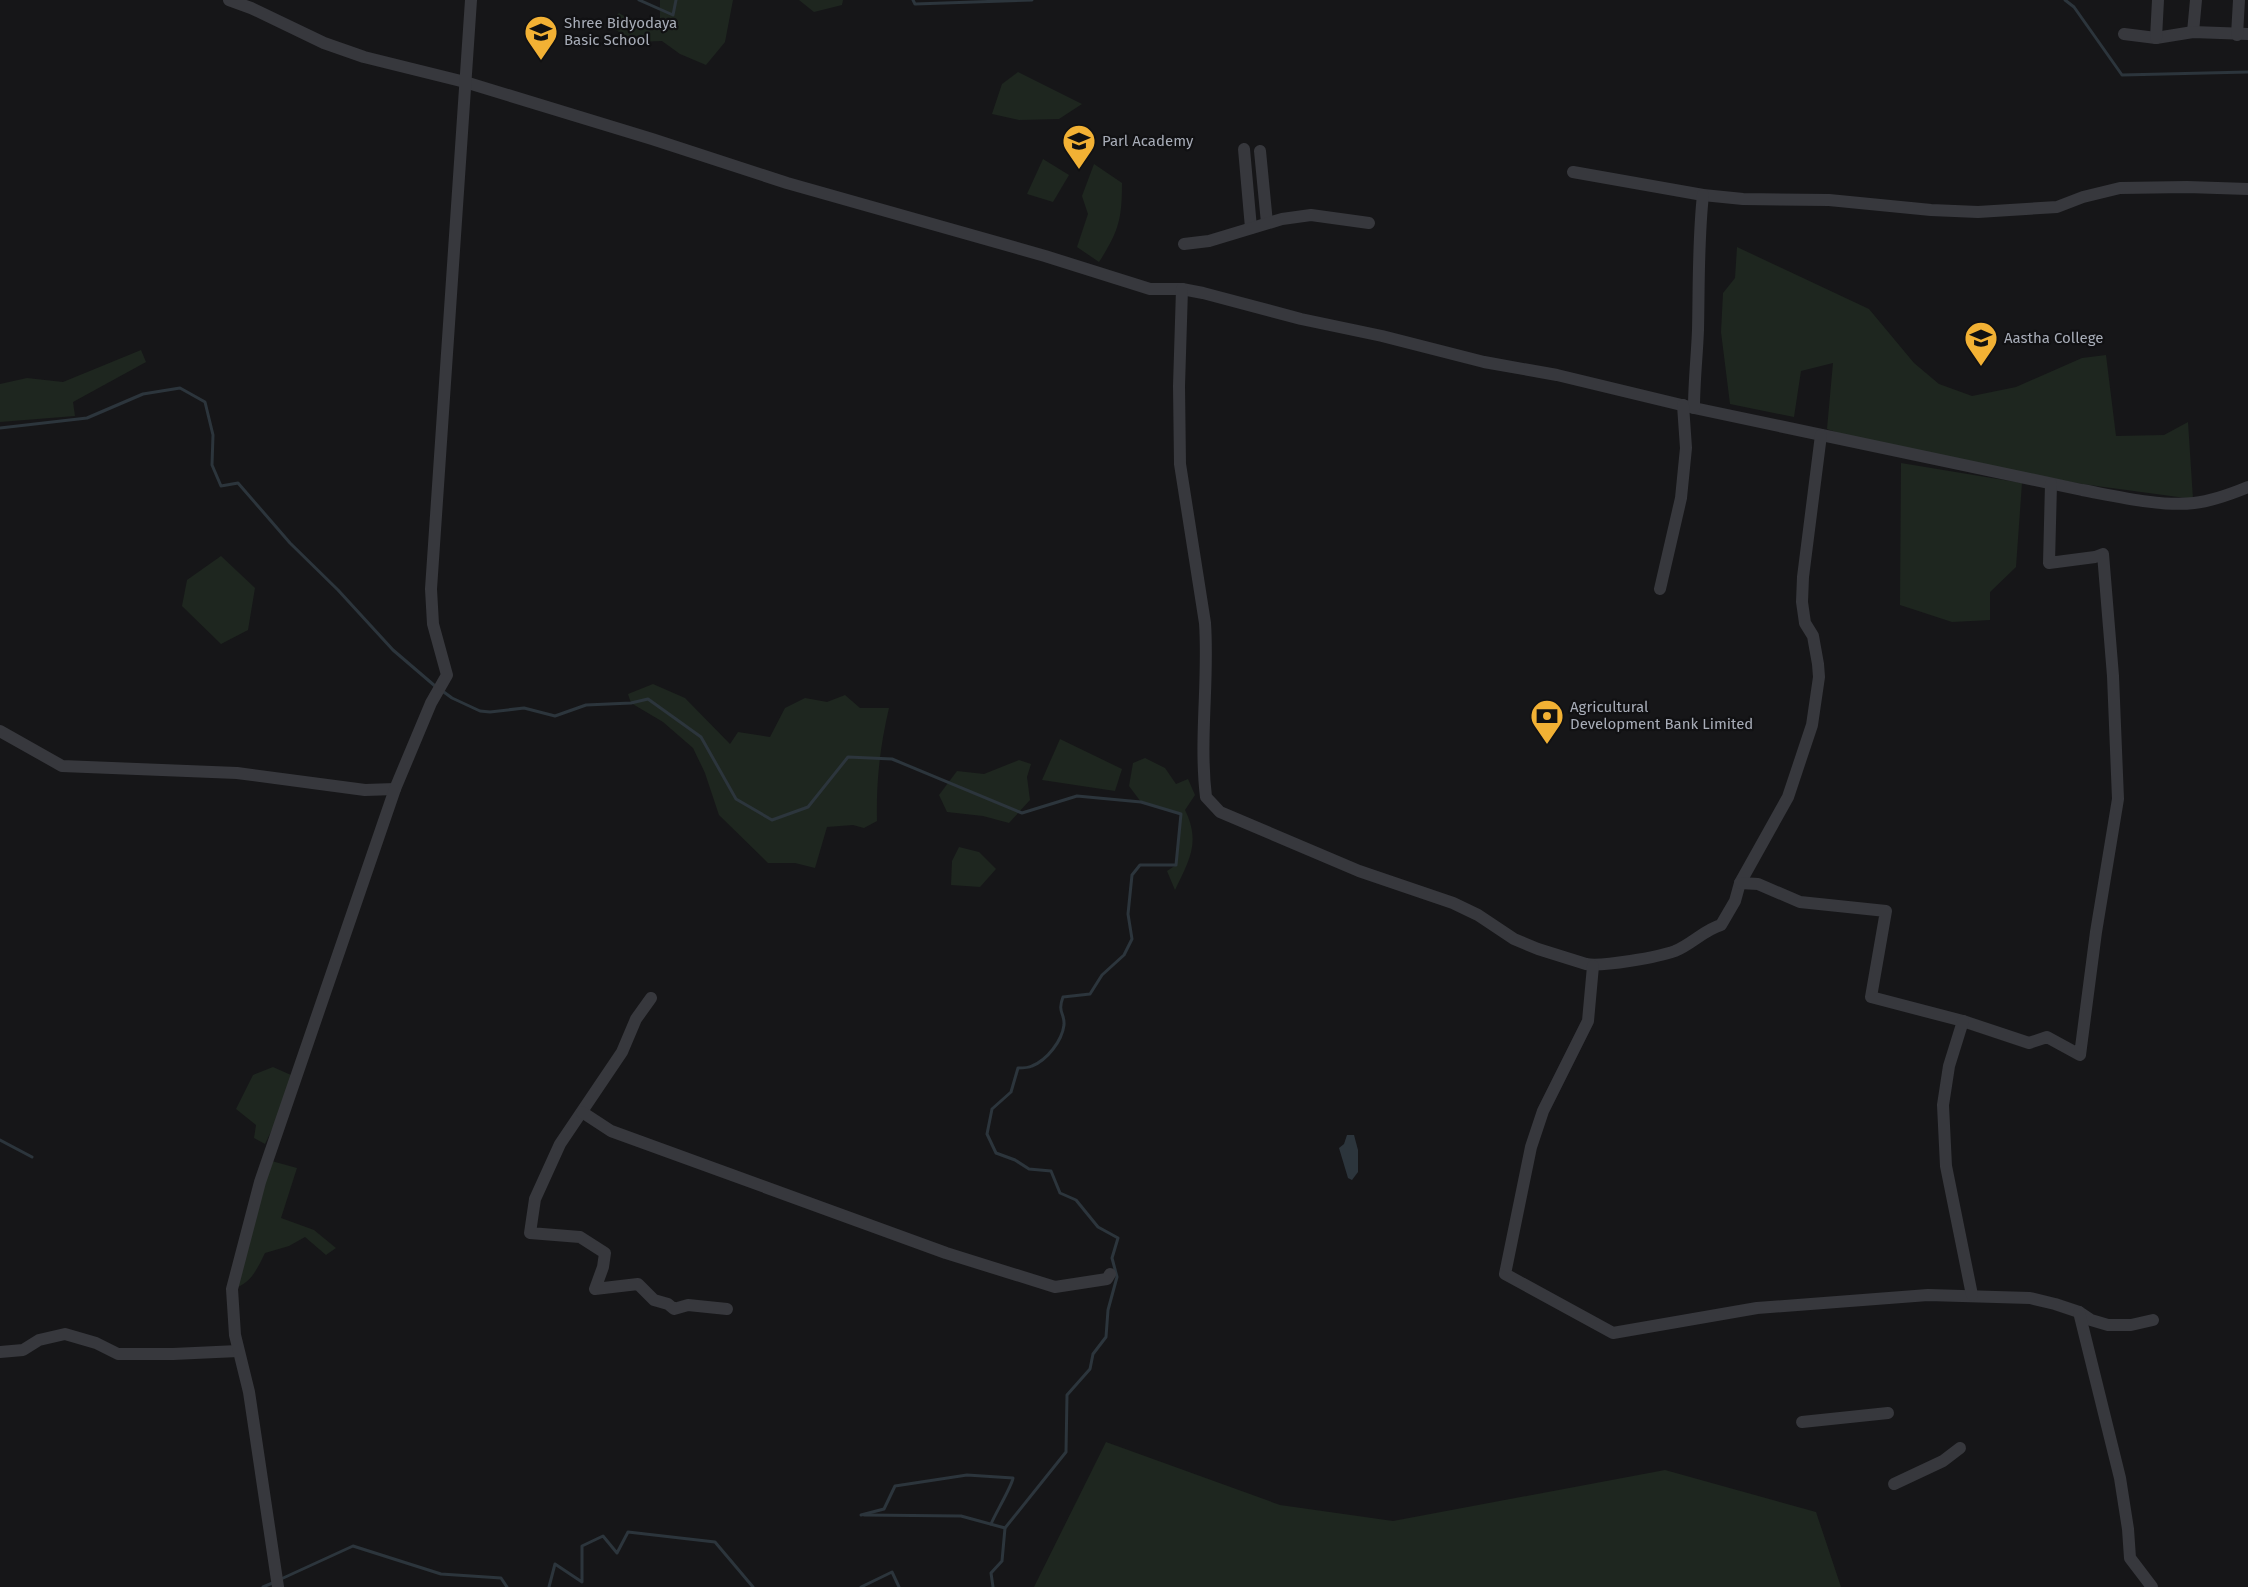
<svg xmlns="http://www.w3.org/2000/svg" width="2248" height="1587" viewBox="0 0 2248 1587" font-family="'Fira Sans',sans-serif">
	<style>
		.green { fill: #1e261f }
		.water { fill: #2c353c }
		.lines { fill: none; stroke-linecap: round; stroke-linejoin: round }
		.stream { stroke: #2c353c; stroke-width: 3 }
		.street { stroke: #37383d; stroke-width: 12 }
		.labels { text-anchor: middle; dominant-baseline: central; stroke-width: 4.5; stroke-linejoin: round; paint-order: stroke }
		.poi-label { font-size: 15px; fill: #a8adb8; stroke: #111113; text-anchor: start }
	</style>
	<rect width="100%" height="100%" fill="#161618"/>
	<!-- green -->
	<g class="green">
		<polygon points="660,0 733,0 725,42 706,65 680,54 662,41 636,42 606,24 619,13 632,21 660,28"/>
		<polygon points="799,0 843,0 842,5 814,12"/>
		<polygon points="1018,72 1082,104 1059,119 1019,120 992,114 1002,84"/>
		<polygon points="1043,159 1069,175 1053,202 1027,194"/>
		<path d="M 1094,164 L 1122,183 C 1122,219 1119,231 1099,262 L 1077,247 L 1088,214 L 1082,196 Z"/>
		<polygon points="1737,247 1869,309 1914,363 1939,384 1972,396 2016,387 2082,358 2106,355 2116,436 2164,435 2188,422 2193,499 2082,484 1872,444 1827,429 1833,363 1801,371 1794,417 1730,404 1721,332 1723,293 1735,278"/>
		<polygon points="141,350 146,362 73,402 75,416 0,422 0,384 27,378 63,382"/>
		<polygon points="1901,463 2022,483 2016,567 1990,592 1990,620 1952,622 1900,605"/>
		<polygon points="221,556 255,588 248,630 221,644 182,606 187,580"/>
		<path d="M 653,684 L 685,698 L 730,744 L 738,732 L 770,737 L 785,708 L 805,698 L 827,702 L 845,695 L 860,708 L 889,708 C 880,746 876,782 877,821 L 864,828 L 853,825 L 827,827 L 815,868 L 795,863 L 768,863 L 719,815 L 705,773 L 693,748 L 663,722 L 631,703 L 628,694 Z"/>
		<polygon points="1060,739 1122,769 1115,791 1042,780"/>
		<path d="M 1145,758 L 1165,768 L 1176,784 L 1188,779 L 1195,795 L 1185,810 C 1201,843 1189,860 1175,890 L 1167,871 L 1176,865 L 1181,815 L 1141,802 L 1129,786 L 1133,763 Z"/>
		<polygon points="1019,760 1031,764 1027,777 1030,800 1009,823 983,816 947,812 939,795 957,771 984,774"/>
		<polygon points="959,847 979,852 996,869 980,887 951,885 952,861"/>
		<polygon points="273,1067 291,1075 283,1107 265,1144 254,1138 256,1125 236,1109 253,1075"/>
		<path d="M 268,1160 L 297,1168 L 281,1218 L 314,1230 L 336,1248 L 326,1255 L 305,1237 L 289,1246 L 265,1253 C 257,1269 251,1284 232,1289 Z"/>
		<polygon points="1106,1442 1280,1505 1393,1521 1665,1470 1816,1512 1841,1587 1034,1587"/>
	</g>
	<!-- water -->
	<polygon class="water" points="1347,1135 1354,1135 1358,1150 1358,1172 1352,1180 1348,1178 1339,1148 1344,1144"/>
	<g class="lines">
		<!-- stream -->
		<g class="stream">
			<polyline points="639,0 673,15 676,0"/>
			<polyline points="913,0 915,4 1032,0"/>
			<polyline points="2065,0 2074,7 2122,75 2248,72"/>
			<polyline points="0,428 87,418 143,394 180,388 205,402 213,435 212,465 221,486 238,483 290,543 338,590 393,650 435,686"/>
			<path d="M 441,690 L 452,698 L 480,711 L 490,712 L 524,708 L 555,716 L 586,705 L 631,703 L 648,699 L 701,737 L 736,799 L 772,820 L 808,807 L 848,757 L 892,759 L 1022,813 L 1077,796 L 1141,802 L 1181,814 L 1176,865 L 1140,865 L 1132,875 L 1128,914 L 1132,939 L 1124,955 L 1102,975 L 1090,994 L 1063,997 C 1057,1013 1065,1013 1064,1025 C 1062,1041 1047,1060 1032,1066 C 1028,1068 1022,1068 1018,1068 L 1011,1092 L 992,1109 L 987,1134 L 996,1153 L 1015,1160 L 1029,1169 L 1051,1171 L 1060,1193 L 1076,1200 L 1098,1227 L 1118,1238 L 1112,1258 L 1117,1277 L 1108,1310 L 1106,1337 L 1093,1354 L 1090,1369 L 1067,1395 L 1066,1452 L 1005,1528 L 1002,1561 L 991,1573 L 993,1587"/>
			<polyline points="0,1140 32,1157"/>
			<path d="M 861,1515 L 884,1509 L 895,1486 L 967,1475 L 1013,1478 C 1012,1486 995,1514 991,1524"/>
			<polyline points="864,1515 961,1516 1005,1528"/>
			<polyline points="281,1579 353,1546 441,1574 501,1578 507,1587"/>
			<polyline points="263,1587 275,1582"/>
			<polyline points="549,1587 555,1564 582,1582 582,1546 603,1536 617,1553 628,1532 715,1542 753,1587"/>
			<polyline points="861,1587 892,1572 899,1587"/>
		</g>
		<!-- street -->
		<g class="street">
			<path d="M 229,0 L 251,8 L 324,43 L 364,57 L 465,82 L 652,139 L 787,183 L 1045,256 L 1150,289 L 1182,289 L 1203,293 L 1301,319 L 1382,336 L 1484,362 L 1557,375 L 1694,408 L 2082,490 C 2115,496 2161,507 2194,503 C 2212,501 2231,494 2248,487"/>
			<polyline points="2193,32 2196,0"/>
			<polyline points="2124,34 2156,38 2193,32 2248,34"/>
			<polyline points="2237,35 2239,0"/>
			<polyline points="2156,38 2158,0"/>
			<polyline points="1244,149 1251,228"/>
			<polyline points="1260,151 1267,223"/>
			<polyline points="1573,172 1703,195 1743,199 1829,200 1931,210 1978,212 2057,207 2083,197 2120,188 2187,187 2248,189"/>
			<polyline points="1184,244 1209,241 1282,219 1311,215 1369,223"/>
			<path d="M 1182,289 L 1179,386 L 1180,464 L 1205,623 C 1209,681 1199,739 1206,797 L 1220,812 L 1359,871 L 1453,903 L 1478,915 L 1514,939 L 1538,949 L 1586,964 C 1602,967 1659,957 1675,951 C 1692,944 1704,930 1721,925 L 1735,901 L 1740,883 L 1788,797 L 1812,725 L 1819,677 L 1818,664 L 1813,636 L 1805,623 L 1802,602 L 1803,577 L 1821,435"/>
			<path d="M 1694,408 C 1694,382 1697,356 1698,330 C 1699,285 1698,240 1703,195"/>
			<polyline points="1660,589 1681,498 1686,448 1683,405"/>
			<polyline points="0,731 62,766 237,773 365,790 395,789"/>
			<polyline points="1740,883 1758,884 1800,902 1886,911 1871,997 1963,1021 2029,1043 2047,1037 2080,1055 2096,932 2118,799 2113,676 2103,554 2095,557 2049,563 2051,484"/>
			<polyline points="1593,966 1588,1021 1543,1111 1531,1147 1505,1274 1613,1333 1757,1308 1928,1295 2030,1298 2055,1304 2079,1312 2091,1320 2108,1325 2131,1325 2153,1320"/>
			<polyline points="651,998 636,1019 622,1052 560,1144 535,1199 530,1233 580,1237 605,1253 603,1267 595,1289 638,1284 654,1300 668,1304 674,1309 688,1305 727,1309"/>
			<polyline points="1963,1021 1949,1066 1943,1105 1946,1166 1972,1295"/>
			<polyline points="582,1112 611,1131 946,1253 1055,1287 1107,1279 1110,1274"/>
			<polyline points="2079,1312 2120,1478 2128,1529 2130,1558 2152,1587"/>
			<polyline points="0,1352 23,1350 39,1340 65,1334 96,1343 118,1354 173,1354 238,1351"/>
			<polyline points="1802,1422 1888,1413"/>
			<polyline points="1894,1484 1943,1461 1960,1448"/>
			<polyline points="278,1587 249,1392 235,1335 232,1289 260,1182 395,789 431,703 447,675 433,624 431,589 471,0"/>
		</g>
	</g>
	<!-- icons -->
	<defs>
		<symbol id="school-pin" viewBox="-11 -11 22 30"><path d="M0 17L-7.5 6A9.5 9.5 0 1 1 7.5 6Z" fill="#f2b134" stroke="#111113"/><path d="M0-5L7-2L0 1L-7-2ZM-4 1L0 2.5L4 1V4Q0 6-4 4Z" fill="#111"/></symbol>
		<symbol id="bank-pin" viewBox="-11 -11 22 30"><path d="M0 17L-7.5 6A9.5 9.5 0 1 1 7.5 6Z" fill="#f2b134" stroke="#111113"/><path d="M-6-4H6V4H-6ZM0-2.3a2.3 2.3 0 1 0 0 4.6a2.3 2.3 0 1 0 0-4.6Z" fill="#111"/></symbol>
	</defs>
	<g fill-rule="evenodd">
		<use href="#school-pin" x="522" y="13" width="38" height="52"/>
		<use href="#school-pin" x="1060" y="122" width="38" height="52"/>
		<use href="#school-pin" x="1962" y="319" width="38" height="52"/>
		<use href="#bank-pin" x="1528" y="697" width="38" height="52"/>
	</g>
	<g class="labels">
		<!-- poi labels -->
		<g class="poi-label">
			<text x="564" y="23">Shree Bidyodaya<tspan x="564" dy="17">Basic School</tspan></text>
			<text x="1102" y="141">Parl Academy</text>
			<text x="2004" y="338">Aastha College</text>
			<text x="1570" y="707">Agricultural<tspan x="1570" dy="17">Development Bank Limited</tspan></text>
		</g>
	</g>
</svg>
